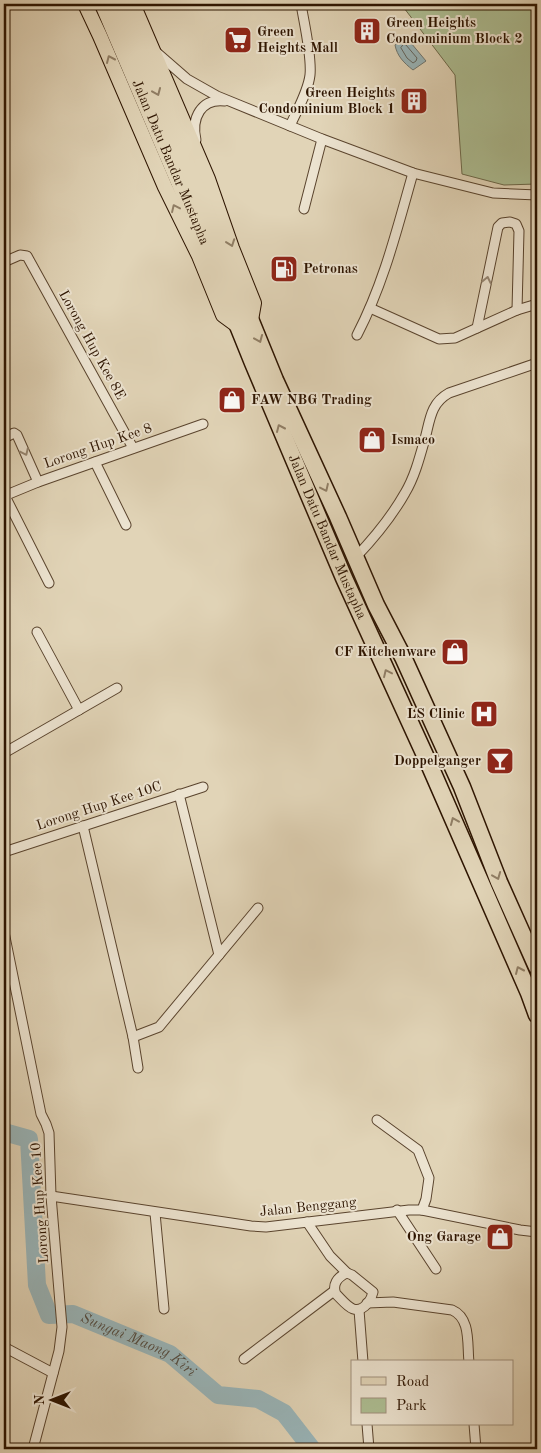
<svg xmlns="http://www.w3.org/2000/svg" width="541" height="1453" viewBox="0 0 541 1453" font-family="'Old Standard TT',serif">
	<style>
		.green { fill: #adbe93; stroke: #6d694a }
		.water { fill: #99b5b9; stroke: #6e756f }
		.lines { fill: none; stroke-linecap: round; stroke-linejoin: round }
		.shore { stroke: #63645c; stroke-width: 1 }
		.river { stroke: #99b5b9; stroke-width: 18 }
		.street-casing { stroke: #5a442e; stroke-width: 11 }
		.primary-casing { stroke: #2d1400; stroke-width: 16 }
		.highway-casing { stroke: #2d1400; stroke-width: 19 }
		.street { stroke: #ece3d0; stroke-width: 9 }
		.primary { stroke: #e1d4b7; stroke-width: 14 }
		.highway { stroke: #e1d4b7; stroke-width: 16 }
		.oneway { stroke: #907e65 }
		.oneway2 { stroke: #968672 }
		.labels { text-anchor: middle; dominant-baseline: central; stroke-width: 4; stroke-linejoin: round; paint-order: stroke }
		.poi-label { font-size: 14px; font-weight: bold; fill: #2d1400; stroke: #ece3d0; text-anchor: start }
		.street-label { font-size: 14px; fill: #2d1400; stroke: #ece3d0 }
		.water-label { font-size: 15px; font-style: italic; fill: #534c41; stroke: #ece3d0 }
	</style>
	<rect width="100%" height="100%" fill="#e1d4b7"/>
	<filter id="stains"><feTurbulence type="fractalNoise" baseFrequency=".004" numOctaves="4"/><feColorMatrix values="0 0 0 0 .2 0 0 0 0 .09 0 0 0 0 .02 0 0 0 .5 -.17"/></filter>
	<radialGradient id="worn" r=".72"><stop offset=".6" stop-color="#630" stop-opacity="0"/><stop offset="1" stop-color="#630" stop-opacity=".3"/></radialGradient>
	<!-- green -->
	<polygon class="green" points="401,4 537,4 537,184 504,185 462,174 455,75"/>
	<!-- water -->
	<path class="water" d="M 406,37 L 426,61 L 413,70 C 404,63 397,56 395,45 Z"/>
	<g class="lines">
		<!-- shore -->
		<polygon class="shore" points="404,44 406,45 417,58 416,61 413,63 407,58 401,48"/>
		<!-- river -->
		<path class="river" id="s1" d="M 4,1132 L 29,1139 L 37,1285 L 49,1315 L 73,1314 L 170,1354 L 218,1395 L 258,1399 L 284,1413 L 312,1449"/>
		<defs>
			<g id="street">
				<polyline points="156,52 187,79 217,96 322,139 413,173 493,193 537,195"/>
				<path d="M 290,126 C 297,110 308,92 310,75 C 312,56 304,23 301,4"/>
				<path d="M 196,140 C 191,118 201,98 225,101"/>
				<polyline points="304,209 322,139"/>
				<polyline points="4,262 20,255 27,256 133,448"/>
				<polyline points="370,308 439,339 455,338 517,310 537,304"/>
				<polyline points="477,328 498,227 502,223 510,222 516,224 519,231 517,310"/>
				<path d="M 357,335 C 384,283 397,229 413,173"/>
				<polyline points="4,438 14,433 17,435 38,482"/>
				<polyline points="95,462 126,525"/>
				<polyline points="4,496 38,482 203,424"/>
				<polyline points="5,496 49,583"/>
				<path d="M 356,557 C 374,538 392,516 405,493 C 414,478 419,460 424,442 C 430,423 429,404 449,393 L 537,363"/>
				<polyline points="37,632 79,710"/>
				<polyline points="4,753 117,688"/>
				<polyline points="179,794 219,955"/>
				<polyline points="83,826 133,1037 138,1068"/>
				<polyline points="4,852 203,787"/>
				<polyline points="4,932 41,1114 46,1124 49,1133 51,1196 62,1327 59,1351 33,1449"/>
				<polyline points="133,1037 159,1027 258,908"/>
				<polyline points="377,1120 418,1150 429,1178 426,1199 422,1210"/>
				<polyline points="51,1196 251,1226 266,1227 409,1210 422,1210 520,1230 537,1232"/>
				<polyline points="397,1210 436,1269"/>
				<polyline points="155,1213 164,1309"/>
				<polyline points="307,1222 330,1256 347,1273"/>
				<path d="M 347,1273 L 352,1275 L 373,1292 C 372,1297 371,1299 368,1303 C 355,1318 346,1304 336,1294 C 332,1285 337,1277 347,1273 Z"/>
				<path d="M 367,1303 L 393,1302 L 452,1310 C 471,1318 467,1344 469,1362"/>
				<polyline points="359,1310 363,1362"/>
				<polyline points="4,1347 53,1373"/>
				<polyline points="244,1359 334,1291"/>
				<polyline points="367,1424 369,1449"/>
				<polyline points="474,1424 476,1449"/>
			</g>
			<g id="primary">
				<polyline points="85,4 100,36 165,187 199,256 223,315 238,326"/>
				<polyline points="133,4 208,179 232,248 254,303 251,320"/>
			</g>
			<g id="highway">
				<path id="s2" d="M 103,4 L 194,217 L 253,363 L 344,578 L 429,764 L 529,993 L 537,1015"/>
				<polyline points="119,4 186,162 275,380 338,517 376,605 403,657 462,787 499,882 537,967"/>
			</g>
		</defs>
		<!-- street casing -->
		<use href="#street" class="street-casing"/>
		<!-- primary casing -->
		<use href="#primary" class="primary-casing"/>
		<!-- highway casing -->
		<use href="#highway" class="highway-casing"/>
		<!-- street -->
		<use href="#street" class="street"/>
		<!-- primary -->
		<use href="#primary" class="primary"/>
		<!-- highway -->
		<use href="#highway" class="highway"/>
	</g>
	<!-- one-way arrows -->
	<defs><path id="oneway-chevron" d="M-2-3.5L2.5 0L-2 3.5" fill="none" stroke-width="1.6" stroke-linecap="round" stroke-linejoin="round" transform="scale(1.25)"/></defs>
	<g class="oneway">
		<use href="#oneway-chevron" transform="translate(110 59) rotate(-114)"/>
		<use href="#oneway-chevron" transform="translate(157 92) rotate(67)"/>
		<use href="#oneway-chevron" transform="translate(175 208) rotate(-115)"/>
		<use href="#oneway-chevron" transform="translate(231 243) rotate(70)"/>
		<use href="#oneway-chevron" transform="translate(259 339) rotate(67)"/>
		<use href="#oneway-chevron" transform="translate(280 428) rotate(-114)"/>
		<use href="#oneway-chevron" transform="translate(325 488) rotate(65)"/>
		<use href="#oneway-chevron" transform="translate(387 673) rotate(-115)"/>
		<use href="#oneway-chevron" transform="translate(454 821) rotate(-113)"/>
		<use href="#oneway-chevron" transform="translate(497 876) rotate(68)"/>
		<use href="#oneway-chevron" transform="translate(519 970) rotate(-114)"/>
	</g>
	<g class="oneway2">
		<use href="#oneway-chevron" transform="translate(487 280) rotate(-78)"/>
		<use href="#oneway-chevron" transform="translate(25 452) rotate(65)"/>
	</g>
	<!-- icons -->
	<defs>
		<symbol id="building-square" viewBox="-11 -11 22 22"><rect x="-9" y="-9" width="18" height="18" rx="4" fill="#8f2418" stroke="#ece3d0"/><path d="M-4-6H4V6H1V3H-1V6H-4ZM-2.5-4.3h1.7v1.8h-1.7ZM.8-4.3h1.7v1.8H.8ZM-2.5-1h1.7V.8h-1.7ZM.8-1h1.7V.8H.8Z" fill="#fff"/></symbol>
		<symbol id="supermarket-square" viewBox="-11 -11 22 22"><rect x="-9" y="-9" width="18" height="18" rx="4" fill="#8f2418" stroke="#ece3d0"/><path d="M-6-5.5h2.5l.6 2H6L4.5 2H-2.5L-4.4-4H-6ZM-1.5 3.2a1.3 1.3 0 1 0 .1 0ZM3 3.2a1.3 1.3 0 1 0 .1 0Z" fill="#fff"/></symbol>
		<symbol id="fuel-square" viewBox="-11 -11 22 22"><rect x="-9" y="-9" width="18" height="18" rx="4" fill="#8f2418" stroke="#ece3d0"/><path d="M-5.5-6h7V0h2V4h1.3V-2.5L3-4.5l.8-.8L6-3V5H2.5V1h-1V6h-7ZM-4.2-4.7v3.2H.2V-4.7Z" fill="#fff"/></symbol>
		<symbol id="shop-square" viewBox="-11 -11 22 22"><rect x="-9" y="-9" width="18" height="18" rx="4" fill="#8f2418" stroke="#ece3d0"/><path d="M-5-2.5h2.3a2.7 3.5 0 0 1 5.4 0H5L5.5 6h-11ZM-1.5-2.5h3a1.5 2.3 0 0 0-3 0Z" fill="#fff"/></symbol>
		<symbol id="hospital-square" viewBox="-11 -11 22 22"><rect x="-9" y="-9" width="18" height="18" rx="4" fill="#8f2418" stroke="#ece3d0"/><path d="M-5-5h3v3.5h4V-5h3V5h-3V1.5h-4V5h-3Z" fill="#fff"/></symbol>
		<symbol id="bar-square" viewBox="-11 -11 22 22"><rect x="-9" y="-9" width="18" height="18" rx="4" fill="#8f2418" stroke="#ece3d0"/><path d="M-6-5H6L.8 .8V4.5H3.5V6h-7V4.5H-.8V.8Z" fill="#fff"/></symbol>
	</defs>
	<g fill-rule="evenodd">
		<use href="#building-square" x="351" y="15" width="32" height="32"/>
		<use href="#supermarket-square" x="222" y="24" width="32" height="32"/>
		<use href="#building-square" x="398" y="85" width="32" height="32"/>
		<use href="#fuel-square" x="268" y="253" width="32" height="32"/>
		<use href="#shop-square" x="216" y="384" width="32" height="32"/>
		<use href="#shop-square" x="356" y="424" width="32" height="32"/>
		<use href="#shop-square" x="439" y="636" width="32" height="32"/>
		<use href="#hospital-square" x="468" y="698" width="32" height="32"/>
		<use href="#bar-square" x="484" y="745" width="32" height="32"/>
		<use href="#shop-square" x="484" y="1221" width="32" height="32"/>
	</g>
	<g class="labels">
		<!-- poi labels -->
		<g class="poi-label">
			<text x="386" y="23">Green Heights<tspan x="386" dy="16">Condominium Block 2</tspan></text>
			<text x="257" y="32">Green<tspan x="257" dy="16">Heights Mall</tspan></text>
			<text x="395" y="93" text-anchor="end">Green Heights<tspan x="395" dy="16">Condominium Block 1</tspan></text>
			<text x="303" y="269">Petronas</text>
			<text x="251" y="400">FAW NBG Trading</text>
			<text x="391" y="440">Ismaco</text>
			<text x="436" y="652" text-anchor="end">CF Kitchenware</text>
			<text x="465" y="714" text-anchor="end">LS Clinic</text>
			<text x="481" y="761" text-anchor="end">Doppelganger</text>
			<text x="481" y="1237" text-anchor="end">Ong Garage</text>
		</g>
		<!-- street labels -->
		<g class="street-label">
			<text stroke="none"><textPath href="#s2" startOffset="172">Jalan Datu Bandar Mustapha</textPath></text>
			<text transform="translate(92 345) rotate(61)">Lorong Hup Kee 8E</text>
			<text transform="translate(98 446) rotate(-19)">Lorong Hup Kee 8</text>
			<text stroke="none"><textPath href="#s2" startOffset="578">Jalan Datu Bandar Mustapha</textPath></text>
			<text transform="translate(99 806) rotate(-18)">Lorong Hup Kee 10C</text>
			<text transform="translate(40 1203) rotate(-94)">Lorong Hup Kee 10</text>
			<text transform="translate(308 1207) rotate(-6)">Jalan Benggang</text>
		</g>
		<!-- water labels -->
		<g class="water-label">
			<text stroke="none"><textPath href="#s1" startOffset="301">Sungai Maong Kiri</textPath></text>
		</g>
	</g>
	<!-- margin -->
	<rect width="541" height="1453" fill="none" stroke="#e1d4b7" stroke-width="20"/>
	<rect x="5" y="5" width="531" height="1443" fill="none" stroke="#2d1400" stroke-width="2.5"/>
	<rect x="10" y="10" width="521" height="1433" fill="none" stroke="#2d1400"/>
	<!-- legend -->
	<rect x="351" y="1360" width="162" height="65" fill="#ece3d0" stroke="#a0907d"/>
	<rect x="361" y="1377" width="25" height="8" fill="#e1d4b7" stroke="#a0907d"/>
	<text x="396" y="1386" font-size="15" fill="#2d1400">Road</text>
	<rect x="361" y="1398" width="25" height="15" fill="#adbe93" stroke="#a0907d"/>
	<text x="396" y="1410" font-size="15" fill="#2d1400">Park</text>
	<!-- north arrow -->
	<g transform="translate(52 1400) rotate(270)" stroke="#ece3d0" stroke-width="4" paint-order="stroke">
	<path d="M0-4L9 19L0 12L-9 19Z" fill="#2d1400"/>
	<text y="-8" font-size="14" font-weight="bold" text-anchor="middle" fill="#2d1400">N</text>
	</g>
	<rect width="100%" height="100%" filter="url(#stains)"/>
	<rect width="100%" height="100%" fill="url(#worn)"/>
</svg>
